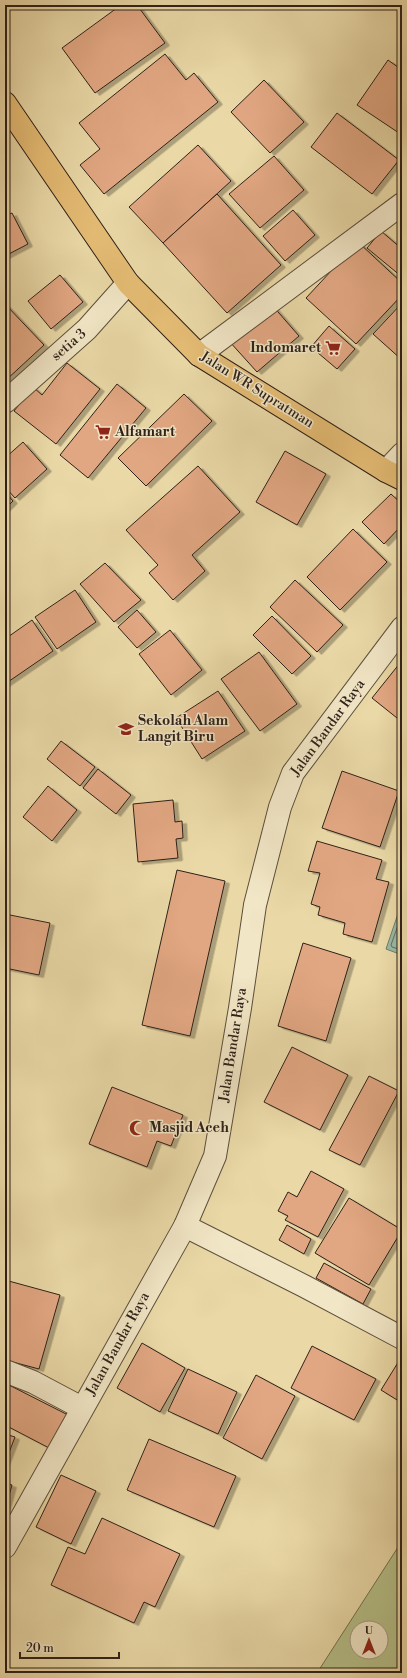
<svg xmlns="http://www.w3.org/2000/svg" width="407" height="1678" viewBox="0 0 407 1678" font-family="'Libre Bodoni',serif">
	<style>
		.green { fill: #b6bf88; stroke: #727050; fill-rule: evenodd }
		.water { fill: #98baa6; stroke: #6e7d6e }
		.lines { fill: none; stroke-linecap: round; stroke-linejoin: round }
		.shore { stroke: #636e60; stroke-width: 1 }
		.building { fill: #e1a782; stroke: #2e2119; filter: url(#shadow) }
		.minor-casing { stroke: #5d4f3c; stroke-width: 24 }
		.trunk-casing { stroke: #2e2119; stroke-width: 24 }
		.minor { stroke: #f1e6c6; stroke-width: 22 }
		.trunk { stroke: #e5bc74; stroke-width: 22 }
		.labels { text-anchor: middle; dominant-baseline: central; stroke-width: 3; stroke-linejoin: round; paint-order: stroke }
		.street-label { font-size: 14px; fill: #2e2119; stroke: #f1e6c6 }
		.poi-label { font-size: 14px; font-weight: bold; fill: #2e2119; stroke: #f1e6c6; text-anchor: start }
	</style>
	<defs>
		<filter id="shadow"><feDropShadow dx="4.5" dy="2.5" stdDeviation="0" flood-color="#0004"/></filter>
	</defs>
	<rect width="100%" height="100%" fill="#ead9a7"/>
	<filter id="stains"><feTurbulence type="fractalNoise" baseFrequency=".005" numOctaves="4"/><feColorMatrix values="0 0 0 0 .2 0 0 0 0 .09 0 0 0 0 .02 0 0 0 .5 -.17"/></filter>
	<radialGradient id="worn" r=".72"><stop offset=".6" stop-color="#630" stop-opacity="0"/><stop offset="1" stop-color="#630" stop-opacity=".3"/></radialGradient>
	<!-- green -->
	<path class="green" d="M 402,1541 L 402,1673 L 317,1673 ZM 357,1628 L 381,1628 L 381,1652 L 357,1652 Z"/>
	<!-- water -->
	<polygon class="water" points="402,902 402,955 386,949"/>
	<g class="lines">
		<!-- shore -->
		<polyline class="shore" points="402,914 391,945 392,947 402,950"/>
	</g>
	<!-- building -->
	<g class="building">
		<polygon points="121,5 137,5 165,43 95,93 62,48"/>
		<polygon points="165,54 186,80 194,73 218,102 104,194 80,165 100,149 79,123"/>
		<polygon points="388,60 402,70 402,135 357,105"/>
		<polygon points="264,80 304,122 270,153 231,112"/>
		<polygon points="337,113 399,160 372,194 311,147"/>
		<polygon points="198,145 231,181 163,243 129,207"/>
		<polygon points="274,156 304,190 260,228 229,194"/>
		<polygon points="217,194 281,265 227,313 163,243"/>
		<polygon points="293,210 315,235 285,261 263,236"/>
		<polygon points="12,213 28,244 5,256 5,216"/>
		<polygon points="381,231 402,249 402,277 367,248"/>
		<polygon points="358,242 402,283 402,295 356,344 306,298"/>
		<polygon points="60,275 83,302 51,329 28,301"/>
		<polygon points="402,303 402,360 373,334"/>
		<polygon points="5,304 44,345 5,381"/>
		<polygon points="272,305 299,336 257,372 229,341"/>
		<polygon points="329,326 355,349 337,369 311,347"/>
		<polygon points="67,363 100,389 56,444 14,411 33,387 42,395"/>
		<polygon points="117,384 146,408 88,478 60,455"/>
		<polygon points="184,394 212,421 146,486 118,458"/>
		<polygon points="23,442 47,469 15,498 5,487 5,458"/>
		<polygon points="285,451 326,474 297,525 256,502"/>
		<polygon points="198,466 240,512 192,555 205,571 173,600 149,573 158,565 126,530"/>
		<polygon points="5,492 13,501 5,509"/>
		<polygon points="391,494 402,504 402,525 384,544 362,522"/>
		<polygon points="353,529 387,562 340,610 307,577"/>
		<polygon points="105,563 141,600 114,622 80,584"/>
		<polygon points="295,580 343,625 317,652 270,607"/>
		<polygon points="75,590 96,622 57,649 35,617"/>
		<polygon points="137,610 156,632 137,648 118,627"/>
		<polygon points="272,616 311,656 292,674 253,635"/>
		<polygon points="32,620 53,651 5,684 5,639"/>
		<polygon points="170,630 202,670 171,695 139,654"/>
		<polygon points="259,652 297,704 260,731 221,679"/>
		<polygon points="400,663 402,664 402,722 372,698"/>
		<polygon points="218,691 245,731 202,759 176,718"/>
		<polygon points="61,741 95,767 80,786 47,759"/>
		<polygon points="98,769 131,795 116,814 83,788"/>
		<polygon points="342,771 399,791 380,847 322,828"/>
		<polygon points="48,786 77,810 52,841 23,817"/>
		<polygon points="173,800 175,822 182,821 183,838 176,839 178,858 138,862 133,804"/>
		<polygon points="317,841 382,860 376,879 389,882 372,942 343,934 345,923 318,915 320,907 311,904 320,873 308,871"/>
		<polygon points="177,870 225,881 190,1036 142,1025"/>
		<polygon points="5,914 50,923 39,975 5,968"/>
		<polygon points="303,943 351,958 326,1041 278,1026"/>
		<polygon points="292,1047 348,1075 320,1130 264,1102"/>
		<polygon points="369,1076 399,1091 360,1165 329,1150"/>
		<polygon points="112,1087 183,1115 171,1146 157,1141 147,1167 89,1144"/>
		<polygon points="311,1171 344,1189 318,1237 285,1220 288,1216 278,1211 288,1192 297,1197"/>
		<polygon points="349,1198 402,1230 369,1285 315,1253"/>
		<polygon points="287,1225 311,1239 304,1254 279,1240"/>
		<polygon points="324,1263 371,1289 363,1304 316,1278"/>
		<polygon points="5,1280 60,1295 39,1369 5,1360"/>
		<polygon points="142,1343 185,1368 160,1412 117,1388"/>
		<polygon points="312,1346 376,1379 354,1420 291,1388"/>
		<polygon points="402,1356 402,1403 381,1390"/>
		<polygon points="188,1369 237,1392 218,1434 168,1411"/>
		<polygon points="256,1375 295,1396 262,1459 223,1438"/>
		<polygon points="5,1383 68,1415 51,1449 5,1425"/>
		<polygon points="5,1434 15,1437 5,1463"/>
		<polygon points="149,1439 236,1476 214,1527 127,1490"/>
		<polygon points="61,1475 96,1491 71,1544 36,1527"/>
		<polygon points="5,1483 12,1485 5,1510"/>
		<polygon points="102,1518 180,1554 155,1607 144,1602 134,1623 51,1585 68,1547 85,1554"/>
	</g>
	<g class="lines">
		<defs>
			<g id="minor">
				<polyline points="199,355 402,204"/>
				<polyline points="5,402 87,329 128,283"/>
				<polyline points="386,471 402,454"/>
				<polyline points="185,1226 304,1286 402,1338"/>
				<polyline points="5,1371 33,1382 82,1408"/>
				<polyline points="5,1547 185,1226 215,1156 240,1008 255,905 280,807 293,773 402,628"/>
			</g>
			<polyline id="trunk" points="5,103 128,283 199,355 386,471 402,479"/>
		</defs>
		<!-- minor casing -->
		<use href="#minor" class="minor-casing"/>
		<!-- trunk casing -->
		<use href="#trunk" class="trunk-casing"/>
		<!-- minor -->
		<use href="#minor" class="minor"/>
		<!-- trunk -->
		<use href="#trunk" class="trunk"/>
	</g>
	<!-- icons -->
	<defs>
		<symbol id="supermarket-bare" viewBox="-9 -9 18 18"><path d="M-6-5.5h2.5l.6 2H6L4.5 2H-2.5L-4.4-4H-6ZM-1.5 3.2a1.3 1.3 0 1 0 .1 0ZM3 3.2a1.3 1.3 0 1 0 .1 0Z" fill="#8f2418" stroke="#f1e6c6" stroke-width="2.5" paint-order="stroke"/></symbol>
		<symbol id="school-bare" viewBox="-9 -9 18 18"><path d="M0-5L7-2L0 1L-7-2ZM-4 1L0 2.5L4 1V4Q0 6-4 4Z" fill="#8f2418" stroke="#f1e6c6" stroke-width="2.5" paint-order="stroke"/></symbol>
		<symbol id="mosque-bare" viewBox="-9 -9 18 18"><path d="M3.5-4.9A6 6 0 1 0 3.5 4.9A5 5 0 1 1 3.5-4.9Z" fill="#8f2418" stroke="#f1e6c6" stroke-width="2.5" paint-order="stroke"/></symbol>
	</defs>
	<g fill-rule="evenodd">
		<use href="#supermarket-bare" x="322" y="337" width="22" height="22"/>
		<use href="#supermarket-bare" x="92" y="421" width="22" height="22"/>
		<use href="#school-bare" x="115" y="718" width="22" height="22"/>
		<use href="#mosque-bare" x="126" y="1117" width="22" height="22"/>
	</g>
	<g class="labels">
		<!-- street labels -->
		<g class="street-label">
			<text transform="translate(69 345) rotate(-41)">setia 3</text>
			<text transform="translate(257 390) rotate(32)">Jalan WR Supratman</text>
			<text transform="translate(328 728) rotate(-54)">Jalan Bandar Raya</text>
			<text transform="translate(233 1045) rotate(-81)">Jalan Bandar Raya</text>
			<text transform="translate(118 1344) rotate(-61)">Jalan Bandar Raya</text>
		</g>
		<!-- poi labels -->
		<g class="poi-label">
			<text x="321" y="348" text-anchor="end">Indomaret</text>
			<text x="115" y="432">Alfamart</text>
			<text x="138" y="721">Sekolah Alam<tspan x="138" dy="16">Langit Biru</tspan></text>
			<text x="149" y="1128">Masjid Aceh</text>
		</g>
	</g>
	<!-- margin -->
	<rect width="407" height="1678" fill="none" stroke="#ead9a7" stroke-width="20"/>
	<rect x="6" y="6" width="395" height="1666" fill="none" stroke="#2e2119" stroke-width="2"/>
	<rect x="10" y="10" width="387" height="1658" fill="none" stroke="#2e2119"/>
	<!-- north arrow -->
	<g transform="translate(369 1640)"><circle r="19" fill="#f1e6c6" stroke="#a39781"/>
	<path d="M0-3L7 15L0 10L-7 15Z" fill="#8f2418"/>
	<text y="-6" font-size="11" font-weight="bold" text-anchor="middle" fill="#2e2119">U</text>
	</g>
	<!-- scale -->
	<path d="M20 1652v6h99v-6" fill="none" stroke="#2e2119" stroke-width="2"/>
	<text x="26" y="1652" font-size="12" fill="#2e2119" stroke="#f1e6c6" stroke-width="3" paint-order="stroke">20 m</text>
	<rect width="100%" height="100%" filter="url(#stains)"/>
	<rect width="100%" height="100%" fill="url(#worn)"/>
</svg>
